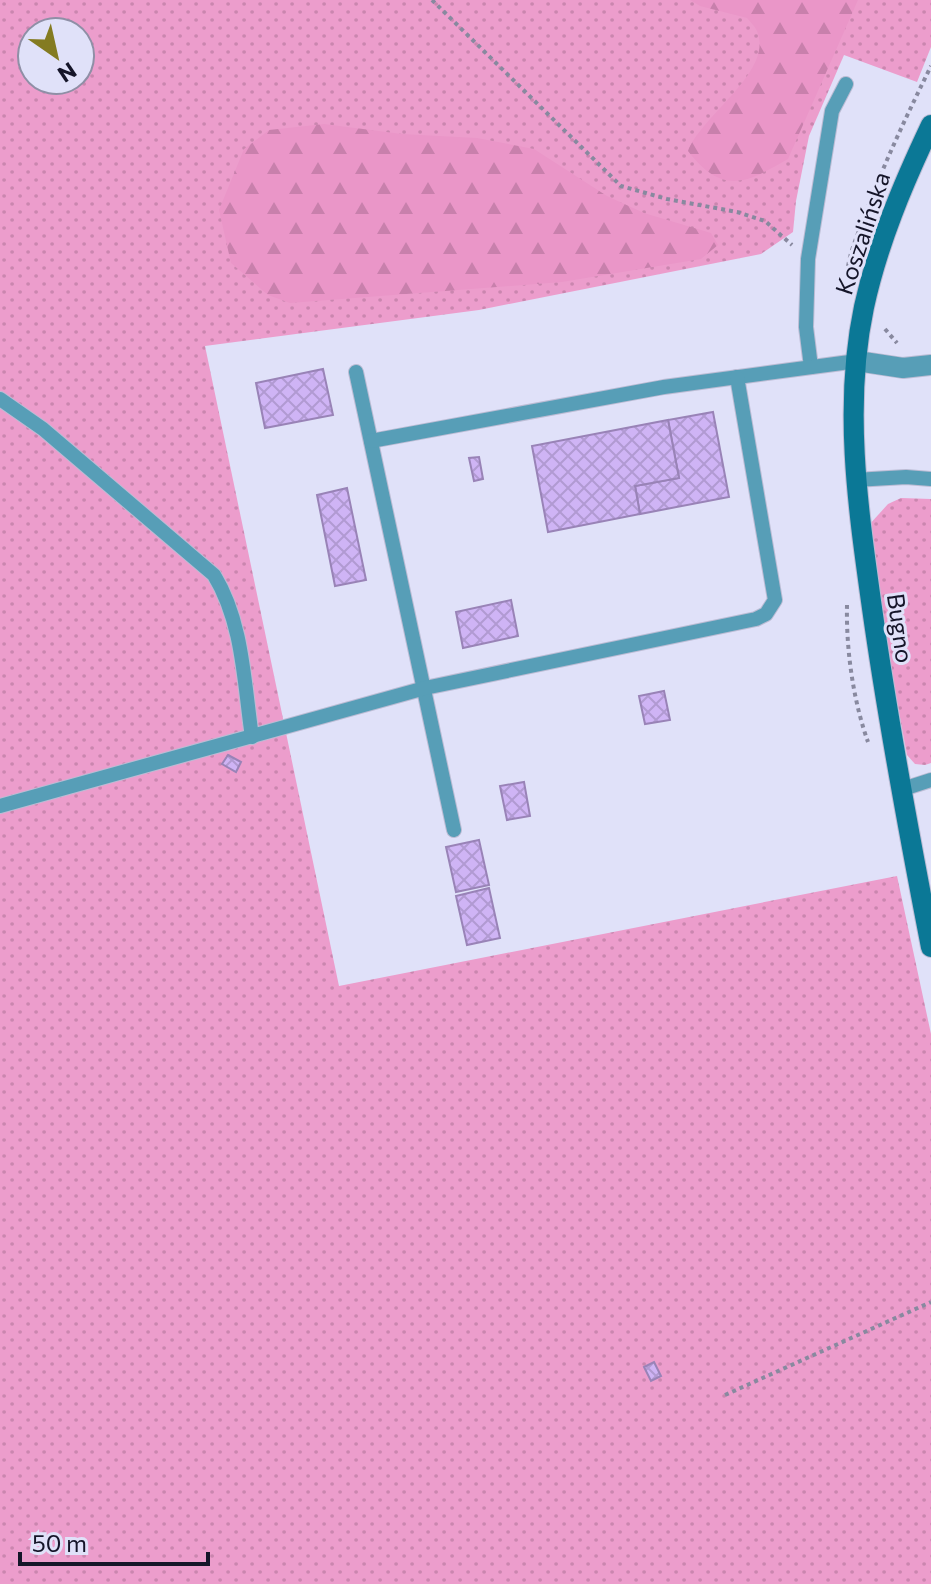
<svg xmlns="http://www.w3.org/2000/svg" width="931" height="1584" viewBox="0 0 931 1584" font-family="Commissioner,sans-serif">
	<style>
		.grass { fill: url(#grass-dots); fill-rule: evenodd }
		.forest { fill: url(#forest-firs) }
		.building { fill: url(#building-cross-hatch); stroke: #9983b7; stroke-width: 2 }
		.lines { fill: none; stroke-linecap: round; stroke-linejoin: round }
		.lane-casing { stroke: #bbbcd4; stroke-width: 16 }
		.street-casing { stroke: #bbbcd4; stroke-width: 22 }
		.secondary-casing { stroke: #bbbcd4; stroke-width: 22 }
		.path { stroke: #88899f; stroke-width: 4; stroke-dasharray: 4 4; stroke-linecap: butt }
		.lane { stroke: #579eb7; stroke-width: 14 }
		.street { stroke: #579eb7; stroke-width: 20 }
		.secondary { stroke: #0b7896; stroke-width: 20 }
		.labels { text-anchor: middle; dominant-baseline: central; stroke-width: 6; stroke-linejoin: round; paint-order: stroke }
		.street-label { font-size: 24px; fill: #151529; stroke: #e0e1f9 }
	</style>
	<defs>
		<pattern id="grass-dots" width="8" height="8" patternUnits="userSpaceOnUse" patternTransform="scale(2)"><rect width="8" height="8" fill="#ec9dcc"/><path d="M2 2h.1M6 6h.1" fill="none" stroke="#ca86af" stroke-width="1.8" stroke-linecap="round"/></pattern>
		<pattern id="forest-firs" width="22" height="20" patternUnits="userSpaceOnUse" patternTransform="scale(2)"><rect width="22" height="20" fill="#ea96c8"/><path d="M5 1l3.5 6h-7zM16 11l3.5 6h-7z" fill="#c880ac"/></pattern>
		<pattern id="building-cross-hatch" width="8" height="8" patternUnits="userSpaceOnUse" patternTransform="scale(2)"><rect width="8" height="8" fill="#cfb4f5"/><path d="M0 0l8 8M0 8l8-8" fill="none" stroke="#b19ad2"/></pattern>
	</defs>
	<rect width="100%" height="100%" fill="#e0e1f9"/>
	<!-- grass -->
	<g class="grass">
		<path d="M 0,0 L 931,0 L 931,47 L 917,82 L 844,55 L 809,136 L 796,201 L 793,232 L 761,254 L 479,310 L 205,346 L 339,986 L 897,876 L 931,1034 L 931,1584 L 0,1584 ZM 32,32 L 80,32 L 80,80 L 32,80 Z"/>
		<polygon points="901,498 931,499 931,763 925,765 915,764 907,755 870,558 869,525 888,504"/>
	</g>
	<!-- forest -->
	<g class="forest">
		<path d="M 690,0 L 858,0 L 788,159 C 745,184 722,195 688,151 C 701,116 771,73 758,34 C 757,28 750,22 747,18 L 700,6 Z"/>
		<polygon points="324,124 402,134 477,138 534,149 607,196 644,213 711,233 718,245 701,259 562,282 290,303 268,295 231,263 219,210 244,149 269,130"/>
	</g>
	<!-- building -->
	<g class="building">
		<polygon points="323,369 333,415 265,428 256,383"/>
		<polygon points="713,412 729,497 640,514 635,486 679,478 668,420"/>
		<polygon points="668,420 679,478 635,486 640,514 548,532 532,446"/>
		<polygon points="479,457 483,479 474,481 469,458"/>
		<polygon points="347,488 366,580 335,586 317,495"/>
		<polygon points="511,600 518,636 463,648 456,612"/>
		<polygon points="664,691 670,720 645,724 639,696"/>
		<polygon points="228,755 241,762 236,772 222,764"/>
		<polygon points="524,782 530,816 507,820 500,786"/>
		<polygon points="479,840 489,885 456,892 446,847"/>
		<polygon points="489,888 500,938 467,945 456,896"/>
		<polygon points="654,1362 661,1376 651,1381 644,1367"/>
	</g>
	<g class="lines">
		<defs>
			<g id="lane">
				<polyline points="811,367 806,327 808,259 832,111 846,84"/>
				<polyline points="356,372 454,830"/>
				<path d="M 0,399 L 43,429 L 214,575 C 243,622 244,683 252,737"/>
				<polyline points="371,441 664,387 857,361"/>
				<polyline points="855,480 906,477 931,479"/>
				<polyline points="900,790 931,780"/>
				<polyline points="0,806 425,688 756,619 766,614 775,600 737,377"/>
			</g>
			<polyline id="street" points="857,361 903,368 931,365"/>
			<path id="secondary" d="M 931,125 C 903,184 878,243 864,307 C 843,406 858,508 872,608 C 888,722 909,834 931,947"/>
		</defs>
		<!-- lane casing -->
		<use href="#lane" class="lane-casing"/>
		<!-- street casing -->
		<use href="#street" class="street-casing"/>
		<!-- secondary casing -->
		<use href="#secondary" class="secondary-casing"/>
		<!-- path -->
		<g class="path">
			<polyline points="432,0 621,186 667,199 737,212 765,221 792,245"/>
			<path d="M 847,274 C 849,253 858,234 865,215 C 884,163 907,115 931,66"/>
			<polyline points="885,329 897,343"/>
			<path d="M 847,605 C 846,649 853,700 868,742"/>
			<polyline points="725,1395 931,1302"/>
		</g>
		<!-- lane -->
		<use href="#lane" class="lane"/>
		<!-- street -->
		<use href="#street" class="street"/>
		<!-- secondary -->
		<use href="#secondary" class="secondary"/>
	</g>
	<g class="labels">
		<!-- street labels -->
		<g class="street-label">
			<text transform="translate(862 233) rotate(-72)">Koszalińska</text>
			<text transform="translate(901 628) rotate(82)">Bugno</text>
		</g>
	</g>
	<!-- north arrow -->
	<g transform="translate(56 56) rotate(146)"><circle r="38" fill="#e0e1f9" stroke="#8f8fa6" stroke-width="2"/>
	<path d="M0-6L14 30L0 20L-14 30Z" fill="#847b21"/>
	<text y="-12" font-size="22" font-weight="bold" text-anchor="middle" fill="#151529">N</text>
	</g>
	<!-- scale -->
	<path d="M20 1552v12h188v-12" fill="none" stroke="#151529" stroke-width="4"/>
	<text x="32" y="1552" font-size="24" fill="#151529" stroke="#e0e1f9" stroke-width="6" paint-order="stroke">50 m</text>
</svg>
